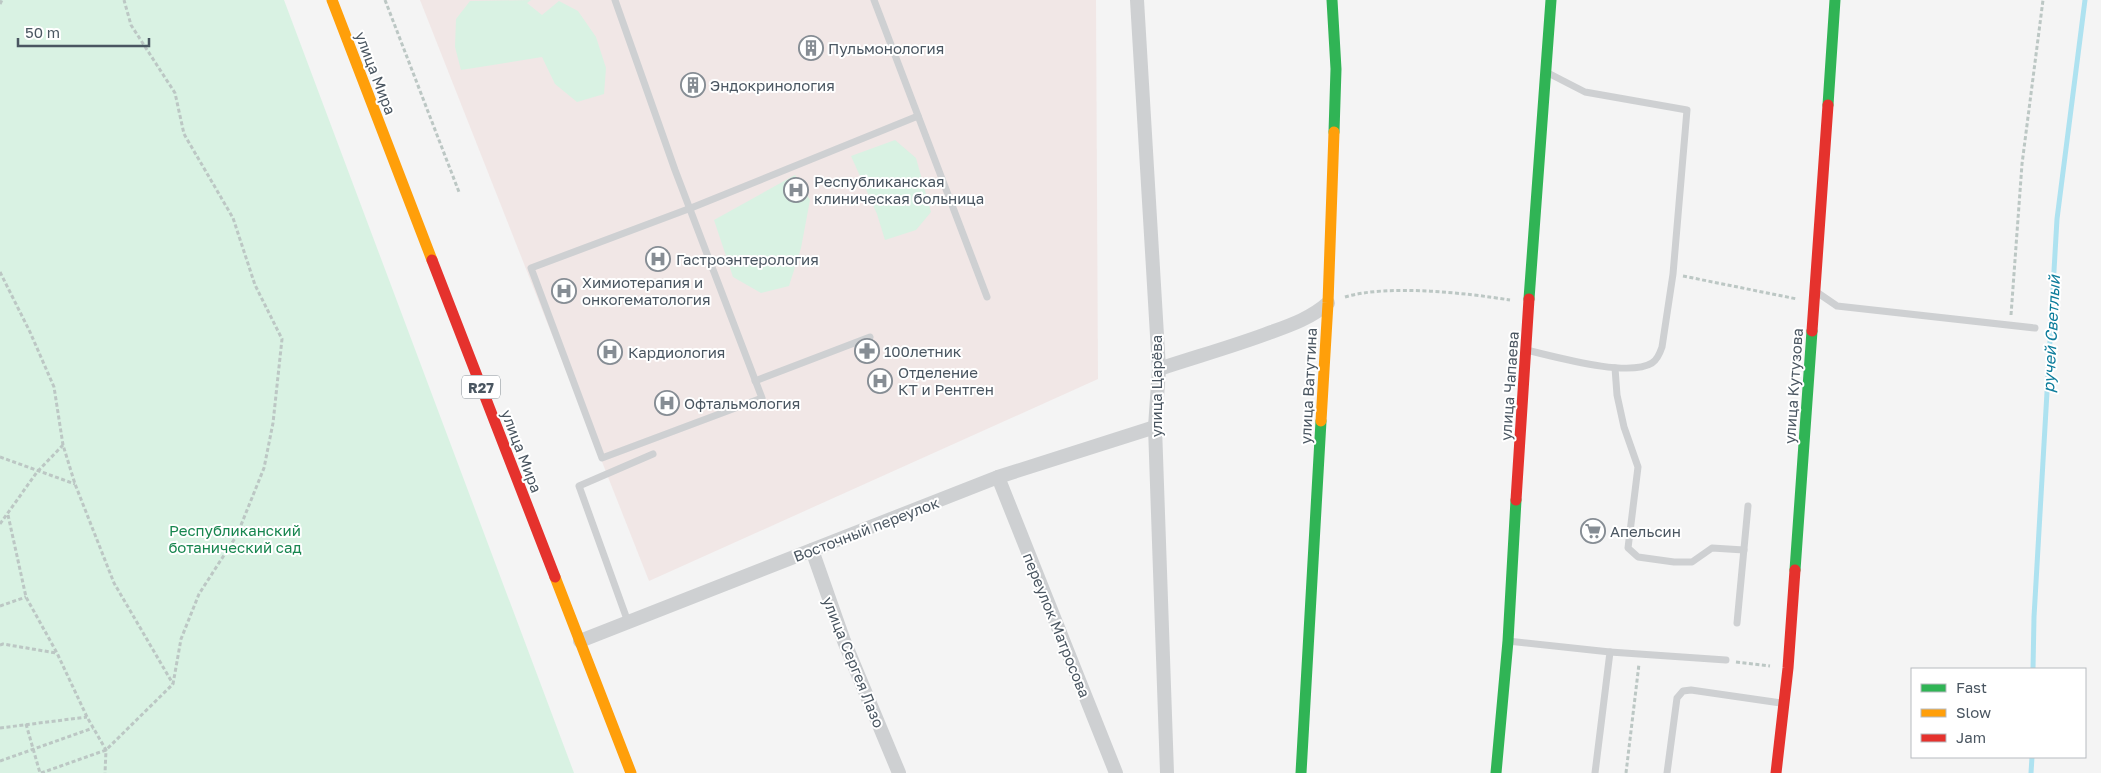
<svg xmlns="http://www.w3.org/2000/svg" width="2101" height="773" viewBox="0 0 2101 773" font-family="'Golos Text',sans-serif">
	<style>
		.medical { fill: #f1e7e6 }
		.green { fill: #d9f2e3 }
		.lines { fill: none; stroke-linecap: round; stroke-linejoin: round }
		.stream { stroke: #aee2f0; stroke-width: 5 }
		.path { stroke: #bcc7c4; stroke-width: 3; stroke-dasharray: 4 2.5; stroke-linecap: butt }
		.lane { stroke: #ced0d2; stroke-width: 7 }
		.street { stroke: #ced0d2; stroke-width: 14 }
		.fast { stroke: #30b455; stroke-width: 11 }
		.slow { stroke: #ff9f0a; stroke-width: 11 }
		.jam { stroke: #e5322d; stroke-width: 11 }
		.labels { text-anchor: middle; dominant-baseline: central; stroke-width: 4; stroke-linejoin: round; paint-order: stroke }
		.shield { fill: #fff; stroke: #808990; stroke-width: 1 }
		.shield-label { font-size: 14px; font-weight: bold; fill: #4a5661 }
		.poi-label { font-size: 15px; fill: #4a5661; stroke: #fff; text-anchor: start }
		.street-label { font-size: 15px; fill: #4a5661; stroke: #fff }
		.park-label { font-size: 15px; fill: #17864f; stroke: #fff }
		.water-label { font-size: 16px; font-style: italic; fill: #0c7c9b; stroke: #fff }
	</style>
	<rect width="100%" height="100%" fill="#f4f4f4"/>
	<!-- medical -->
	<polygon class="medical" points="420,0 1096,0 1098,379 649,581"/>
	<!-- green -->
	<g class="green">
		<polygon points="0,0 284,0 574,773 0,773"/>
		<polygon points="531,0 527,3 542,15 559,1 578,11 596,37 606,68 604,94 577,102 555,84 542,57 461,70 455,47 456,19 470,1"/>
		<polygon points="895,140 916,158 931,212 916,230 885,240 877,214 851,156"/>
		<polygon points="795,175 810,200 801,248 789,286 761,293 733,277 714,220"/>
	</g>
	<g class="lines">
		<!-- stream -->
		<g class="stream">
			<polyline points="2033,669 2034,617 2057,219 2085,0"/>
			<polyline points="2031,773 2032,757"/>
		</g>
		<!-- path -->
		<g class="path">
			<polyline points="385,0 459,192"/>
			<polyline points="0,4 2,0"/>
			<polyline points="0,272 30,332 54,387 63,445 75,484 114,583 173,684"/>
			<polyline points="1683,276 1797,299"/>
			<path d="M 1345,297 C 1388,284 1466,293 1510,300"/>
			<polyline points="2011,315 2022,164 2043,0"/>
			<polyline points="0,457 75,484"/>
			<polyline points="8,515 26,597 57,653 87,717 106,750 105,773"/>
			<polyline points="0,524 37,472 63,445"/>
			<polyline points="0,606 26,597"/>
			<polyline points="0,645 3,644 56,653"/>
			<polyline points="1736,662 1770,666"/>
			<polyline points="26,724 40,773"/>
			<polyline points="0,728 87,717"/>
			<polyline points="0,761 93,728"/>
			<polyline points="41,773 106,750 173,684 181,639 199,594 237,535 264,468 273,423 282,339 255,285 233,218 184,134 175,93 131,25 124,0"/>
			<polyline points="1626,773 1639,664"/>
		</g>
		<!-- lane -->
		<g class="lane">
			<polyline points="615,0 675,170 762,398 602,458 531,268 691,208 918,116"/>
			<polyline points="874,0 987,297"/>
			<polyline points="1818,293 1837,306 2035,328"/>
			<path d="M 1526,350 C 1553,356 1628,378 1652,363 C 1657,360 1660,353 1662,347 L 1673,274 L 1687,110 L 1585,92 L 1548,73"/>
			<polyline points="1615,368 1617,395 1624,427 1638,467 1628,548 1638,557 1674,562 1692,562 1712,548 1744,550"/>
			<polyline points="755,381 870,337"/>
			<polyline points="628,622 579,486 653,454"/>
			<polyline points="1737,623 1748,506"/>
			<polyline points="1508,641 1610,652 1595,773"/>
			<polyline points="1610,652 1726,660"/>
			<polyline points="1667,773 1677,698 1683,691 1691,690 1781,703"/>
		</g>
		<!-- street -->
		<g class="street">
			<polyline points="1137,0 1159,369 1155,427 1167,773"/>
			<path d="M 1159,369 C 1195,357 1231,347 1266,334 C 1288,326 1310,319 1328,303"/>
			<polyline points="998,477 1116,773"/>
			<polyline points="812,550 844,641 899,773"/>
			<polyline points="580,641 998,477 1155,427"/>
		</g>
		<!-- fast -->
		<g class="fast">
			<polyline points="1332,0 1336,69 1334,132"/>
			<polyline points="1828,105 1835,0"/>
			<polyline points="1529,299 1551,0"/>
			<polyline points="1795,570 1812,331"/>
			<polyline points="1301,773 1321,421"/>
			<polyline points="1496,773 1508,641 1516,500"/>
		</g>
		<!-- slow -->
		<g class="slow">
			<polyline points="332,0 432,260"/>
			<polyline points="1321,421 1328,303 1334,132"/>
			<polyline points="555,577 631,773"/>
		</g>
		<!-- jam -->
		<g class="jam">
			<polyline points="432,260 555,577"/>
			<polyline points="1812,331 1828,105"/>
			<polyline points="1516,500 1529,299"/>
			<polyline points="1776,773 1788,668 1795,570"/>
		</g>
	</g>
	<!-- icons -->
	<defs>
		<symbol id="building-ring" viewBox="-11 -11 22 22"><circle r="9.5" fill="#fff" stroke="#868d94" stroke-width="1.5"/><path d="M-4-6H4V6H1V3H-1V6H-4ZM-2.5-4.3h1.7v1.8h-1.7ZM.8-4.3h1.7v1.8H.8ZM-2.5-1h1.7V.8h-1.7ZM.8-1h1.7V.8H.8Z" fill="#868d94"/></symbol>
		<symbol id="hospital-ring" viewBox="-11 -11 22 22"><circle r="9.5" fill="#fff" stroke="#868d94" stroke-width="1.5"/><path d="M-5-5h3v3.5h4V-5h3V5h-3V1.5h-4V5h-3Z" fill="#868d94"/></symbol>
		<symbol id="pharmacy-ring" viewBox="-11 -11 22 22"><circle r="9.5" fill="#fff" stroke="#868d94" stroke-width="1.5"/><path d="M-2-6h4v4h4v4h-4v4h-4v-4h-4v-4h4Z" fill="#868d94"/></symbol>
		<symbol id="supermarket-ring" viewBox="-11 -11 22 22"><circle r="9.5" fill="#fff" stroke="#868d94" stroke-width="1.5"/><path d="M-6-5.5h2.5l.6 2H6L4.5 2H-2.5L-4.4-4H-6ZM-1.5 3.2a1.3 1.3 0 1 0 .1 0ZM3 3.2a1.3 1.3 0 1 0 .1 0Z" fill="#868d94"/></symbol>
	</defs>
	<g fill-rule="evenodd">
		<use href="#building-ring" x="797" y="34" width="28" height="28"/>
		<use href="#building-ring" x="679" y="71" width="28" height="28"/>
		<use href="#hospital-ring" x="782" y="176" width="28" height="28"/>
		<use href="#hospital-ring" x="644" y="245" width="28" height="28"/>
		<use href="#hospital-ring" x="550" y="277" width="28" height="28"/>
		<use href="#pharmacy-ring" x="853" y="337" width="28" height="28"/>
		<use href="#hospital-ring" x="596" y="338" width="28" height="28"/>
		<use href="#hospital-ring" x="866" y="367" width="28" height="28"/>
		<use href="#hospital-ring" x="653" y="389" width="28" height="28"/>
		<use href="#supermarket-ring" x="1579" y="517" width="28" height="28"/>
	</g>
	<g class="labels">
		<!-- shield labels -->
		<rect class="shield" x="462" y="375.5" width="38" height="23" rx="4"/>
		<g class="shield-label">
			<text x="481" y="387">R27</text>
		</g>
		<!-- poi labels -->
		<g class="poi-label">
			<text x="828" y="48">Пульмонология</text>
			<text x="710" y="85">Эндокринология</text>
			<text x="814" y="181">Республиканская<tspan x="814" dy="17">клиническая больница</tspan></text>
			<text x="676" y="259">Гастроэнтерология</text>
			<text x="582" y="282">Химиотерапия и<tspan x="582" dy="17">онкогематология</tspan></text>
			<text x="884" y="351">100летник</text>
			<text x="628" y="352">Кардиология</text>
			<text x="898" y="372">Отделение<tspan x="898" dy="17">КТ и Рентген</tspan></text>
			<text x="684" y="403">Офтальмология</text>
			<text x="1610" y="531">Апельсин</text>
		</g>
		<!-- street labels -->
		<g class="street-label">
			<text transform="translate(376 73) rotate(69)">улица Мира</text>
			<text transform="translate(1156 386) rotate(-90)">улица Царёва</text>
			<text transform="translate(1308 386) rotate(-87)">улица Ватутина</text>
			<text transform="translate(1509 386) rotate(-86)">улица Чапаева</text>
			<text transform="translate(1793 386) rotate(-86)">улица Кутузова</text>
			<text transform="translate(522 451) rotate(69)">улица Мира</text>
			<text transform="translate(866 529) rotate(-21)">Восточный переулок</text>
			<text transform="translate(1057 625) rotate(68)">переулок Матросова</text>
			<text transform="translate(854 662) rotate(68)">улица Сергея Лазо</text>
		</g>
		<!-- park labels -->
		<g class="park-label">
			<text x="235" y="530">Республиканский<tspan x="235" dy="17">ботанический сад</tspan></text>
		</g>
		<!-- water labels -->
		<g class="water-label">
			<text transform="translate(2051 334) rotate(-87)">ручей Светлый</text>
		</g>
	</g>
	<!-- legend -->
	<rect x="1911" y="668" width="175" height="90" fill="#ffffff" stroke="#b7bbc0"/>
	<rect x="1921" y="684" width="25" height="8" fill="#30b455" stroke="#b7bbc0"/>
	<text x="1956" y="693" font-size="15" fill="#4a5661">Fast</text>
	<rect x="1921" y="709" width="25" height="8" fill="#ff9f0a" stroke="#b7bbc0"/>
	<text x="1956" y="718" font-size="15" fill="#4a5661">Slow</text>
	<rect x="1921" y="734" width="25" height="8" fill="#e5322d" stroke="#b7bbc0"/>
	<text x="1956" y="743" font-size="15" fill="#4a5661">Jam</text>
	<!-- scale -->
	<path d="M18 38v8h131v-8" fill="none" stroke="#4a5661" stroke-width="2.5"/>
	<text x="25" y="38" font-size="15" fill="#4a5661" stroke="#ffffff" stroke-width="4" paint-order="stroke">50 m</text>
</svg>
